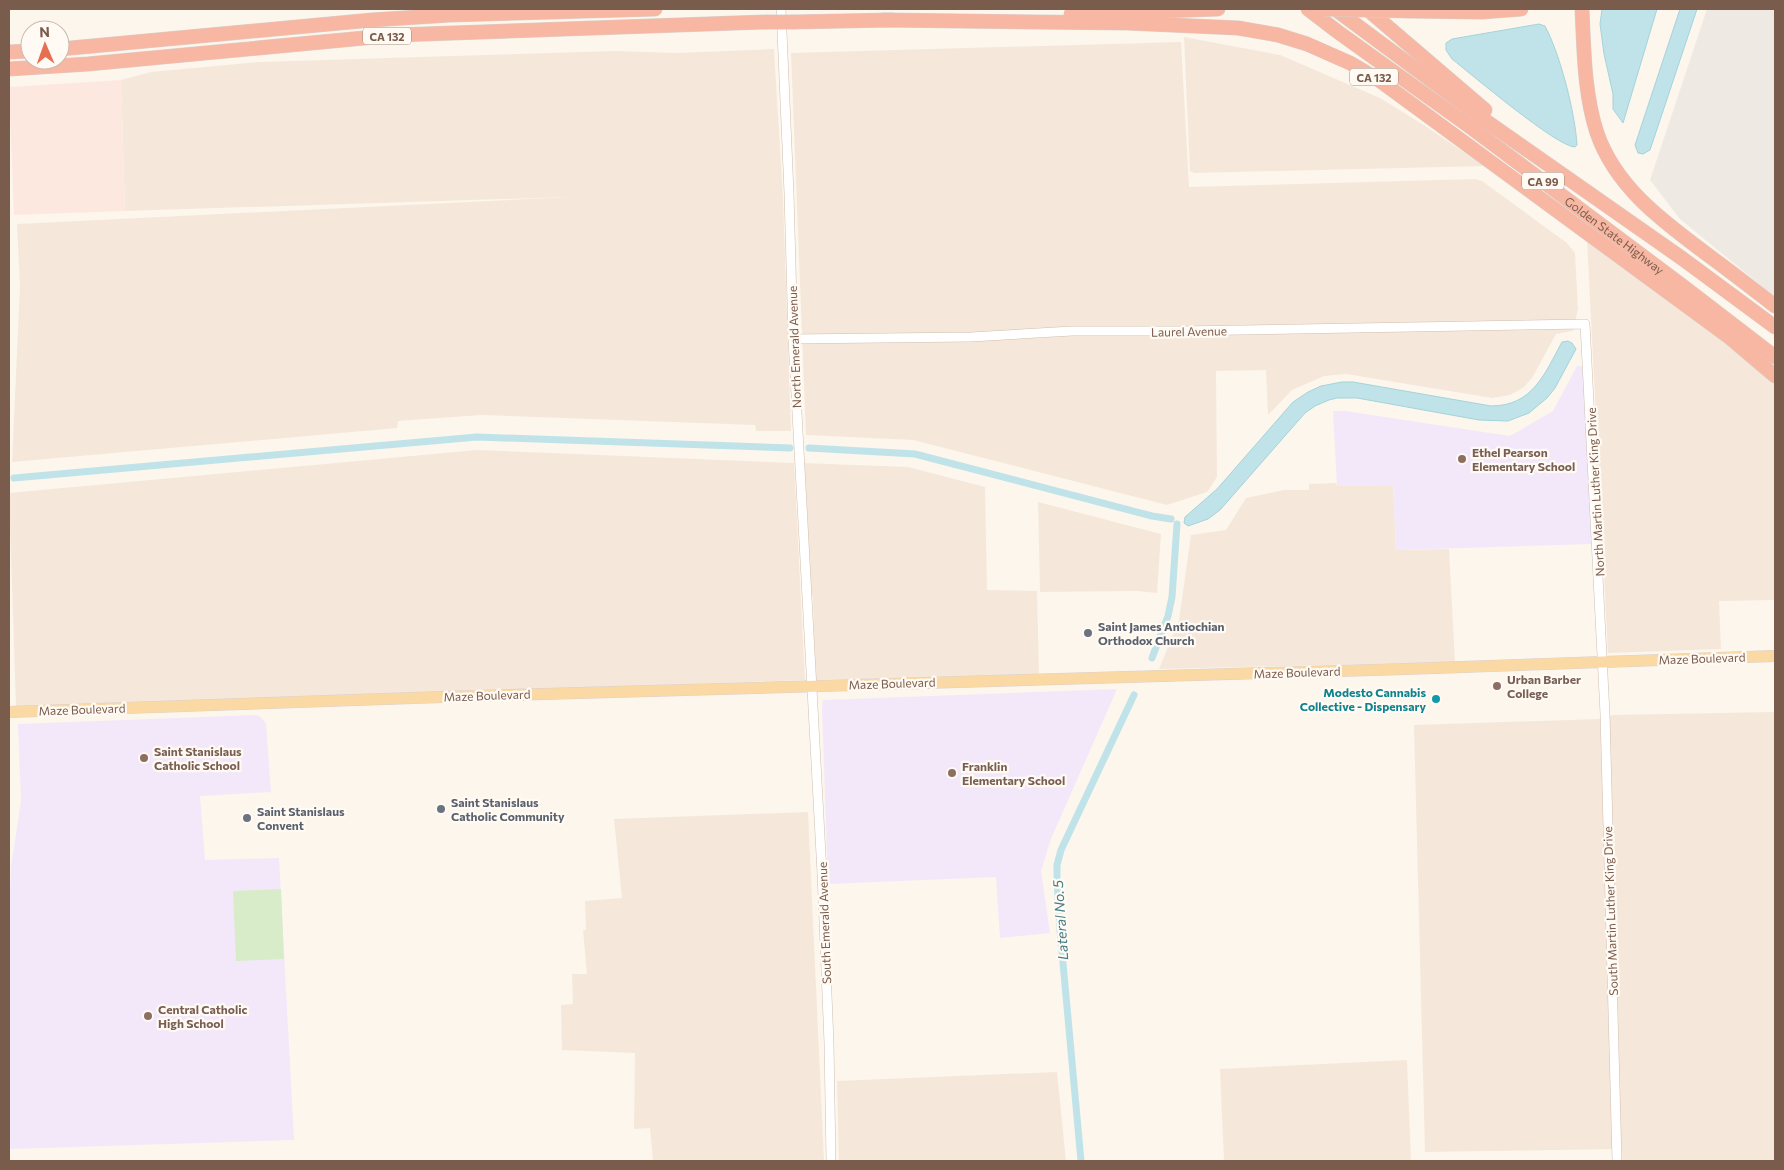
<svg xmlns="http://www.w3.org/2000/svg" width="1784" height="1170" viewBox="0 0 1784 1170" font-family="Commissioner,sans-serif">
	<style>
		.residential { fill: #f5e8da }
		.commercial { fill: #fde8e0 }
		.industrial { fill: #efe9e4 }
		.education { fill: #f3e8fa }
		.green { fill: #d8ecc9 }
		.water { fill: #bfe3e8; stroke: #a5d3da }
		.lines { fill: none; stroke-linecap: round; stroke-linejoin: round }
		.canal { stroke: #bfe3e8; stroke-width: 7 }
		.minor-casing { stroke: #d1beb0; stroke-width: 10 }
		.major-casing { stroke: #dad1cd; stroke-width: 12 }
		.highway-casing { stroke: #dad1cd; stroke-width: 15 }
		.minor { stroke: #fff; stroke-width: 9 }
		.major { stroke: #fbd9a5; stroke-width: 11 }
		.highway { stroke: #f7b7a3; stroke-width: 14 }
		.highway-bridge-casing { stroke: #dad1cd; stroke-width: 15; stroke-linecap: butt }
		.highway-bridge { stroke: #f7b7a3; stroke-width: 14 }
		.education-dot { fill: #8d6e63; stroke: #fffaf3; stroke-width: 2 }
		.worship-dot { fill: #6b7280; stroke: #fffaf3; stroke-width: 2 }
		.culture-dot { fill: #0f9aa8; stroke: #fffaf3; stroke-width: 2 }
		.labels { text-anchor: middle; dominant-baseline: central; stroke-width: 4.5; stroke-linejoin: round; paint-order: stroke }
		.shield { fill: #fffaf3; stroke: #a28b7f; stroke-width: 1 }
		.shield-label { font-size: 11px; font-weight: bold; fill: #7a5c4d }
		.street-label { font-size: 12px; fill: #7a5c4d; stroke: #fffaf3 }
		.education-label { font-size: 12px; font-weight: bold; fill: #785e54; stroke: #fffaf3; text-anchor: start }
		.worship-label { font-size: 12px; font-weight: bold; fill: #5b616d; stroke: #fffaf3; text-anchor: start }
		.culture-label { font-size: 12px; font-weight: bold; fill: #0d838f; stroke: #fffaf3; text-anchor: end }
		.water-label { font-size: 14px; font-style: italic; fill: #437c86; stroke: #fffaf3 }
	</style>
	<rect width="100%" height="100%" fill="#fdf6ec"/>
	<!-- residential -->
	<g class="residential">
		<polygon points="1184,37 1280,55 1380,98 1422,124 1485,166 1194,173 1190,171"/>
		<polygon points="1181,42 1189,187 1475,179 1482,181 1567,243 1575,253 1578,309 1573,331 1556,334 1532,378 1523,388 1510,395 1492,398 1346,374 1324,376 1292,390 1268,415 1266,370 1216,371 1217,477 1207,492 1167,505 913,440 806,435 791,53"/>
		<polygon points="774,49 783,199 791,431 756,431 755,425 482,415 398,421 397,428 12,462 20,286 17,224 569,197 125,211 121,80 151,72 260,62 616,51 677,53"/>
		<polygon points="1587,240 1712,331 1775,384 1775,600 1719,601 1721,649 1608,653"/>
		<polygon points="477,450 794,463 805,680 16,707 9,493"/>
		<polygon points="803,463 908,467 985,487 987,590 1037,591 1039,675 815,680 813,597 811,597"/>
		<polygon points="1336,483 1337,486 1393,485 1396,550 1449,549 1455,662 1159,669 1179,620 1191,535 1226,530 1246,498 1284,490 1309,490 1309,484"/>
		<polygon points="1038,502 1161,534 1157,593 1137,591 1040,592"/>
		<polygon points="1775,712 1775,1161 1618,1161 1616,1149 1425,1152 1414,725 1598,719 1613,715"/>
		<polygon points="808,812 824,1161 653,1161 650,1128 634,1129 635,1053 562,1050 561,1005 573,1004 572,974 587,974 583,930 586,930 585,901 622,898 614,819"/>
		<polygon points="1407,1060 1411,1161 1224,1161 1220,1069"/>
		<polygon points="1057,1072 1066,1161 839,1161 837,1081"/>
	</g>
	<!-- commercial -->
	<polygon class="commercial" points="121,80 125,211 14,215 9,87"/>
	<!-- industrial -->
	<polygon class="industrial" points="1707,9 1775,9 1775,297 1680,219 1650,180"/>
	<!-- education -->
	<g class="education">
		<polygon points="1577,366 1584,366 1592,544 1396,550 1393,485 1337,486 1333,411 1345,411 1510,436 1553,411"/>
		<polygon points="1117,689 1051,839 1041,871 1050,933 1000,938 996,877 828,884 822,707 823,700"/>
		<polygon points="256,715 261,717 266,724 271,792 200,796 205,860 279,858 294,1140 10,1149 9,918 11,867 21,801 18,724"/>
	</g>
	<!-- green -->
	<polygon class="green" points="281,889 284,959 236,961 233,891"/>
	<!-- water -->
	<g class="water">
		<polygon points="1602,9 1657,9 1623,123 1613,109 1613,94 1604,54 1600,24"/>
		<polygon points="1680,9 1697,9 1650,150 1643,154 1638,153 1635,145"/>
		<path d="M 1539,24 L 1545,26 C 1560,54 1575,112 1577,145 L 1575,147 C 1557,147 1471,74 1452,59 L 1446,50 L 1446,43 L 1452,39 Z"/>
		<path d="M 1568,341 L 1572,343 L 1576,349 L 1555,388 L 1547,398 L 1529,413 L 1508,421 L 1479,420 L 1357,398 L 1337,398 L 1329,400 L 1315,406 L 1305,413 L 1220,510 L 1208,519 L 1188,526 L 1184,523 L 1185,517 L 1217,489 L 1293,402 L 1308,392 L 1321,386 L 1342,382 L 1353,382 L 1491,406 C 1533,406 1545,373 1562,342 Z"/>
	</g>
	<g class="lines">
		<!-- canal -->
		<g class="canal">
			<polyline points="809,448 915,454 1152,516 1171,519"/>
			<polyline points="14,478 477,437 790,448"/>
			<polyline points="1152,658 1168,616 1172,597 1177,524"/>
			<polyline points="1081,1161 1060,930 1057,880 1057,865 1061,850 1134,695"/>
		</g>
		<defs>
			<g id="minor">
				<polyline points="781,9 789,193 793,339 822,873 829,1043 831,1161"/>
				<polyline points="793,339 971,337 1072,331 1182,331 1585,324 1605,714 1617,1161"/>
			</g>
			<polyline id="major" points="9,712 442,697 1405,669 1775,656"/>
			<g id="highway">
				<path id="s1" d="M 1308,9 L 1338,32 L 1469,126 L 1684,287 L 1775,357"/>
				<polyline points="1335,9 1483,119 1683,259 1775,327"/>
				<polyline points="1367,9 1485,110"/>
				<path d="M 1582,9 C 1584,50 1584,93 1597,133 C 1616,188 1664,222 1708,255 C 1731,272 1753,289 1775,306"/>
				<polyline points="1410,11 1482,12 1521,9"/>
				<polyline points="1071,14 1218,9"/>
				<polyline points="883,20 1127,23 1238,28 1278,35 1307,44 1350,63 1379,80 1729,337 1775,376"/>
				<polyline points="793,22 892,20"/>
				<polyline points="60,49 372,20 450,15 655,9"/>
				<polyline points="9,52 30,51"/>
				<polyline points="9,69 88,64 396,35 766,22"/>
			</g>
		</defs>
		<!-- minor casing -->
		<use href="#minor" class="minor-casing"/>
		<!-- major casing -->
		<use href="#major" class="major-casing"/>
		<!-- highway casing -->
		<use href="#highway" class="highway-casing"/>
		<!-- minor -->
		<use href="#minor" class="minor"/>
		<!-- major -->
		<use href="#major" class="major"/>
		<!-- highway -->
		<use href="#highway" class="highway"/>
		<defs>
			<g id="highway-bridge">
				<polyline points="1325,9 1410,11"/>
				<polyline points="766,22 793,22"/>
			</g>
		</defs>
		<!-- highway-bridge casing -->
		<use href="#highway-bridge" class="highway-bridge-casing"/>
		<!-- highway-bridge -->
		<use href="#highway-bridge" class="highway-bridge"/>
	</g>
	<!-- markers -->
	<g class="education-dot">
		<circle cx="1462" cy="459" r="5"/>
		<circle cx="1497" cy="686" r="5"/>
		<circle cx="144" cy="758" r="5"/>
		<circle cx="952" cy="773" r="5"/>
		<circle cx="148" cy="1016" r="5"/>
	</g>
	<g class="worship-dot">
		<circle cx="1088" cy="633" r="5"/>
		<circle cx="441" cy="809" r="5"/>
		<circle cx="247" cy="818" r="5"/>
	</g>
	<circle class="culture-dot" cx="1436" cy="699" r="5"/>
	<g class="labels">
		<!-- shield labels -->
		<g class="shield">
			<rect x="363" y="27.5" width="48" height="17" rx="4"/>
			<rect x="1350" y="68.5" width="48" height="17" rx="4"/>
			<rect x="1522" y="172.5" width="42" height="17" rx="4"/>
		</g>
		<g class="shield-label">
			<text x="387" y="36">CA 132</text>
			<text x="1374" y="77">CA 132</text>
			<text x="1543" y="181">CA 99</text>
		</g>
		<!-- street labels -->
		<g class="street-label">
			<text stroke="none"><textPath href="#s1" startOffset="381">Golden State Highway</textPath></text>
			<text transform="translate(1189 331) rotate(-1)">Laurel Avenue</text>
			<text transform="translate(794 347) rotate(-92)">North Emerald Avenue</text>
			<text transform="translate(1595 492) rotate(-93)">North Martin Luther King Drive</text>
			<text transform="translate(1702 658) rotate(-2)">Maze Boulevard</text>
			<text transform="translate(1297 672) rotate(-2)">Maze Boulevard</text>
			<text transform="translate(892 683) rotate(-2)">Maze Boulevard</text>
			<text transform="translate(487 695) rotate(-2)">Maze Boulevard</text>
			<text transform="translate(82 709) rotate(-2)">Maze Boulevard</text>
			<text transform="translate(1610 911) rotate(-92)">South Martin Luther King Drive</text>
			<text transform="translate(824 923) rotate(-92)">South Emerald Avenue</text>
		</g>
		<!-- education labels -->
		<g class="education-label">
			<text x="1472" y="452">Ethel Pearson<tspan x="1472" dy="14">Elementary School</tspan></text>
			<text x="1507" y="679">Urban Barber<tspan x="1507" dy="14">College</tspan></text>
			<text x="154" y="751">Saint Stanislaus<tspan x="154" dy="14">Catholic School</tspan></text>
			<text x="962" y="766">Franklin<tspan x="962" dy="14">Elementary School</tspan></text>
			<text x="158" y="1009">Central Catholic<tspan x="158" dy="14">High School</tspan></text>
		</g>
		<!-- worship labels -->
		<g class="worship-label">
			<text x="1098" y="626">Saint James Antiochian<tspan x="1098" dy="14">Orthodox Church</tspan></text>
			<text x="451" y="802">Saint Stanislaus<tspan x="451" dy="14">Catholic Community</tspan></text>
			<text x="257" y="811">Saint Stanislaus<tspan x="257" dy="14">Convent</tspan></text>
		</g>
		<!-- culture labels -->
		<g class="culture-label">
			<text x="1426" y="692">Modesto Cannabis<tspan x="1426" dy="14">Collective - Dispensary</tspan></text>
		</g>
		<!-- water labels -->
		<g class="water-label">
			<text transform="translate(1060 920) rotate(-94)">Lateral No. 5</text>
		</g>
	</g>
	<!-- border -->
	<rect width="1784" height="1170" fill="none" stroke="#7a5c4d" stroke-width="20"/>
	<!-- north arrow -->
	<g transform="translate(45 45) rotate(358)"><circle r="24" fill="#fffaf3" stroke="#cabbb1"/>
	<path d="M0-4L9 19L0 12L-9 19Z" fill="#e76f51"/>
	<text y="-8" font-size="14" font-weight="bold" text-anchor="middle" fill="#7a5c4d">N</text>
	</g>
</svg>
